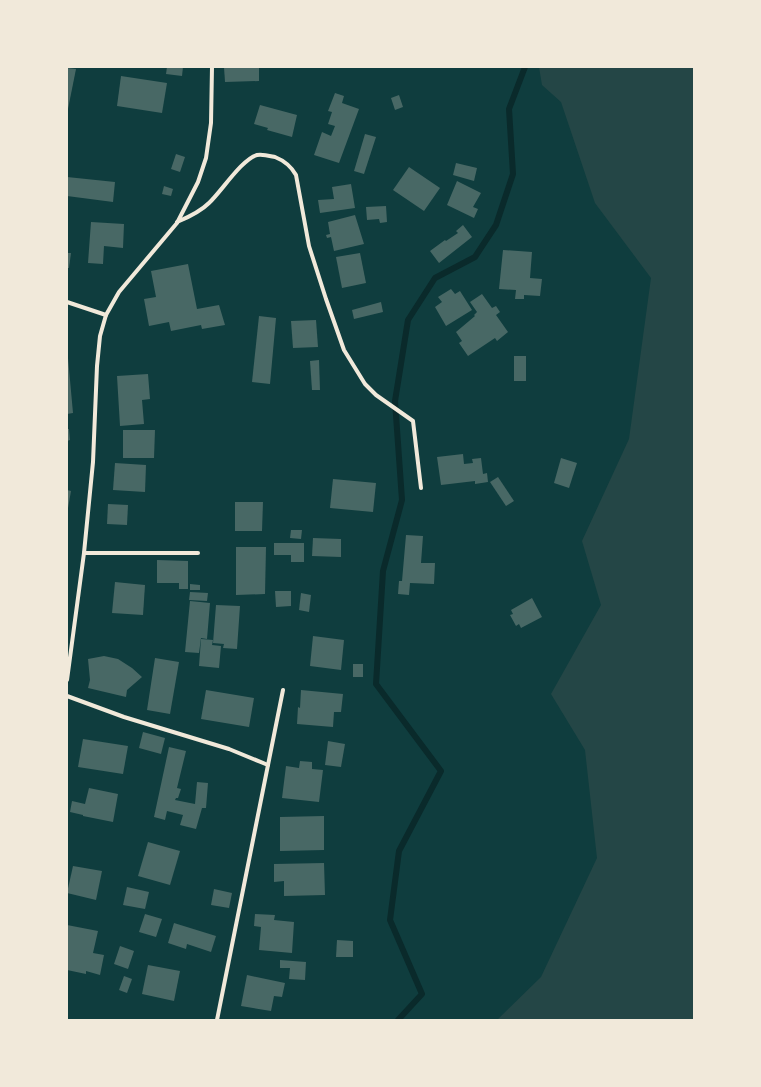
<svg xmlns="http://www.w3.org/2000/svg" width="761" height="1087" viewBox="0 0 761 1087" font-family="'Roboto Condensed',sans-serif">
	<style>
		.green { fill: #244646 }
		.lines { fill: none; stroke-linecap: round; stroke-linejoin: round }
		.stream { stroke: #0a2a2b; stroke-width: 6 }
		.building { fill: #486865 }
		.minor { stroke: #f1e9da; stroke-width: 4 }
	</style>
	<rect width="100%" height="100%" fill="#0f3d3e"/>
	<!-- green -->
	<polygon class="green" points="539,67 694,67 694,1020 497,1020 541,977 597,858 585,750 551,694 601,605 582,541 629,439 651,278 595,203 561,102 542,85"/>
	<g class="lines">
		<!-- stream -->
		<polyline class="stream" points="398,1020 422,994 390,920 399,851 441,771 376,684 383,571 402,500 395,401 408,320 435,278 475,257 496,225 513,174 509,109 525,67"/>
	</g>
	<!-- building -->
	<g class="building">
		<polygon points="167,67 183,67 182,76 166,74"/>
		<polygon points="224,67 259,67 259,81 225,82"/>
		<polygon points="67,68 76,69 68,109 67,109"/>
		<polygon points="121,76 167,83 162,113 117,106"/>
		<polygon points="335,93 344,96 342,103 359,109 339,163 314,155 322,132 331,136 335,126 328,124 332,112 328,111"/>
		<polygon points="399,95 403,107 395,110 391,98"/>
		<polygon points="260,105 297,115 292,137 267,130 268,128 254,124"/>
		<polygon points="365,134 376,137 364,174 354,171"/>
		<polygon points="176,154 185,157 180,172 171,169"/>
		<polygon points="456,163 477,168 474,181 453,175"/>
		<polygon points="409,167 440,188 424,211 393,190"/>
		<polygon points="67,177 115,182 113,202 67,196"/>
		<polygon points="457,181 481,193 473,207 478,209 474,218 447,205"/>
		<polygon points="351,184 355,208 320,213 318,200 334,199 332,187"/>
		<polygon points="164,186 173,189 171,196 162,194"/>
		<polygon points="386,206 387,222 380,223 379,219 367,220 366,207"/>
		<polygon points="355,215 364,244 334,251 331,237 327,238 326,235 330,234 328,222"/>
		<polygon points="91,222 124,224 123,248 104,246 103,264 88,263"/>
		<polygon points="463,225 472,237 439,263 430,251 445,240 446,241 458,233 456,231"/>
		<polygon points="503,250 532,252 530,278 542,279 540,296 524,295 524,299 515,299 516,290 499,289"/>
		<polygon points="67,253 71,253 69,268 67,268"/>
		<polygon points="360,253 366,283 342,288 336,257"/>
		<polygon points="188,264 197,309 219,305 225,325 202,329 201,325 171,331 169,322 149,326 144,299 156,297 151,271"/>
		<polygon points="451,289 455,294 460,291 472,310 446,326 435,307 442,302 438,297"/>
		<polygon points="482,294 492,308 496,306 500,312 496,315 508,332 497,341 495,338 468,356 459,343 462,341 456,332 475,316 474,315 477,312 470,302"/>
		<polygon points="381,302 383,312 354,319 352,310"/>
		<polygon points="259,316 276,318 270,384 252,382"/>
		<polygon points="316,320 318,347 293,348 291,321"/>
		<rect x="514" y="356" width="12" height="25"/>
		<polygon points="67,358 68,358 73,413 67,414"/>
		<polygon points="319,360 320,390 312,390 310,361"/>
		<polygon points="148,374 150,399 142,400 144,424 120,426 117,376"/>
		<polygon points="67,429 69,429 70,440 67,441"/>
		<polygon points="123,430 155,430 154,458 123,458"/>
		<polygon points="463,454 464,464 473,463 472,459 481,458 483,474 487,473 488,482 475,484 475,481 441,485 437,457"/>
		<polygon points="561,458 577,463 569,488 554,483"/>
		<polygon points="115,463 146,465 145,492 113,490"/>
		<polygon points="498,477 514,501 506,506 490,482"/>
		<polygon points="333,479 376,483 373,512 330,508"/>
		<polygon points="67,490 71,491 68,508 67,508"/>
		<polygon points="235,502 263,502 262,531 235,531"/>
		<polygon points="108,504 128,505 127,525 107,524"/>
		<polygon points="291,530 302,530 301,539 290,538"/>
		<polygon points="406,535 423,536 421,563 435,563 434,584 410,583 409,595 398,594 399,581 402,581"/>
		<polygon points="313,538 341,539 341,557 312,556"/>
		<polygon points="274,543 304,543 304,562 291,562 291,555 274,555"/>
		<polygon points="236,547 266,547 265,594 236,595"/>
		<polygon points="157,560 188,561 188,589 179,589 179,583 157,583"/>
		<polygon points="115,582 145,585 143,615 112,613"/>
		<polygon points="190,584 200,585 200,590 190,590"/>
		<polygon points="275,591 291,591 291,606 276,607"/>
		<polygon points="190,592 208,593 207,601 189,600"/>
		<polygon points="301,593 311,595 309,612 299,610"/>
		<polygon points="532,598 542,617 521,628 519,624 516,626 510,615 513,614 511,610"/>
		<polygon points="190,601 210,603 207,639 201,638 199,653 185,652"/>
		<polygon points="216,605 240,606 237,649 223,648 224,644 213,643"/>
		<polygon points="313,636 344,640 341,670 310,666"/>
		<polygon points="201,639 213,640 212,645 221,646 219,668 199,666"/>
		<polygon points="104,656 118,659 132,668 142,677 127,690 126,697 88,688 90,680 88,659"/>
		<polygon points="155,658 179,662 170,714 147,710"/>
		<rect x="353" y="664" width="10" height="13"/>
		<polygon points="206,690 254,698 249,727 201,719"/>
		<polygon points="301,690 343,694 341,712 334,712 333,727 297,724 298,707 300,708"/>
		<polygon points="143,732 165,738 161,754 139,748"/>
		<polygon points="83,739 128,746 123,774 78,767"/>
		<polygon points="328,741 345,744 341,767 325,765"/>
		<polygon points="169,747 186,751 177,788 181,789 178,798 176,798 175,800 195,804 197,782 208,783 206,808 202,808 196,829 180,825 183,815 167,811 165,820 154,817"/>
		<polygon points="300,761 312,762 312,769 323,770 319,802 282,798 286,766 299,768"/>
		<polygon points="89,788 118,794 113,822 83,816 83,815 70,812 72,801 85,804"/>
		<polygon points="324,816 324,850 280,851 280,817"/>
		<polygon points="148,842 180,851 170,885 138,876"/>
		<polygon points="324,863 325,895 284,896 284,881 274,882 274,864"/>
		<polygon points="73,866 102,871 96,900 67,893"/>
		<polygon points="127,887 149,892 145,909 123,905"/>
		<polygon points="214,889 232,893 229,908 211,905"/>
		<polygon points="145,914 162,919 156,937 139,932"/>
		<polygon points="255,914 275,915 274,920 294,922 292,953 259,950 261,927 254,926"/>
		<polygon points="174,923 216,936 211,952 187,944 186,949 168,943"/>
		<polygon points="67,925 98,931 93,953 104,955 100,975 86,971 86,974 67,970"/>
		<polygon points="337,940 353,941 353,957 336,957"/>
		<polygon points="120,946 134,951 128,969 114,964"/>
		<polygon points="280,960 306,962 305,980 289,979 290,968 280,968"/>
		<polygon points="148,965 180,971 174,1001 142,994"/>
		<polygon points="247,975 285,983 282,997 274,996 271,1011 241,1006"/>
		<polygon points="124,976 132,979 127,993 119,990"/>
	</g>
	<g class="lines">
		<!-- minor -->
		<g class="minor">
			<path d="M 177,222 C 189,217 200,212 209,203 C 221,192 242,159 257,155 C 263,154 270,156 275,157 C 285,161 291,166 296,175 L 309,246 L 326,299 L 344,350 L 365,384 L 376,395 L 413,421 L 421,488"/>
			<polyline points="67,302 106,315"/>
			<polyline points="84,553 198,553"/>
			<polyline points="67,680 84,553 93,462 97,366 100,336 106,315 119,292 177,223 198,182 206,158 211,123 212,67"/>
			<polyline points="67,696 124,717 229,749 268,765"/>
			<polyline points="217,1020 283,690"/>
		</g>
	</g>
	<!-- border -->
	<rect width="761" height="1087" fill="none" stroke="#f1e9da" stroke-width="136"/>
</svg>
